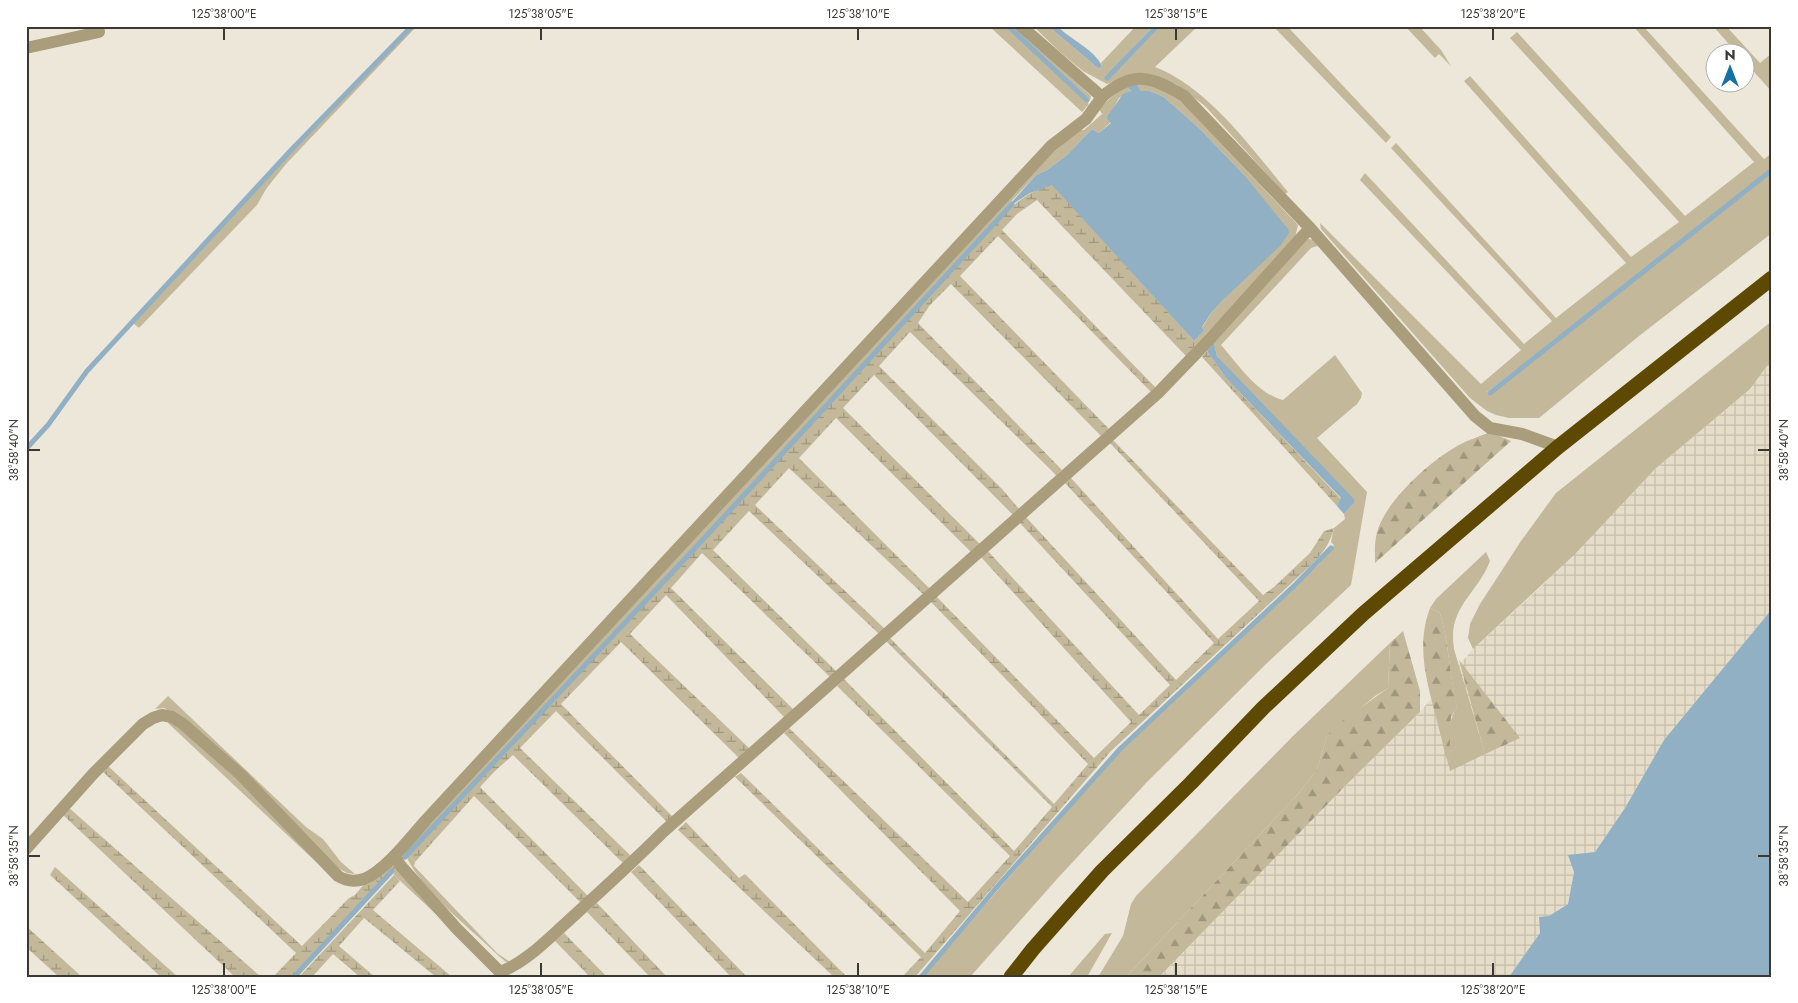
<svg xmlns="http://www.w3.org/2000/svg" width="1798" height="1003" viewBox="0 0 1798 1003" font-family="Jost,sans-serif">
	<style>
		.industrial { fill: url(#industrial-grid) }
		.grass { fill: #c3b899 }
		.forest { fill: url(#forest-firs) }
		.wetland { fill: url(#wetland-marsh) }
		.water { fill: #92b0c4 }
		.lines { fill: none; stroke-linecap: round; stroke-linejoin: round }
		.stream { stroke: #92b0c4; stroke-width: 5 }
		.street { stroke: #a99d7c; stroke-width: 12 }
		.highway { stroke: #5d4902; stroke-width: 15 }
		.ticks { fill: none; stroke: #3a3832; stroke-width: 2 }
		.neatline { fill: none; stroke: #3a3832; stroke-width: 2 }
		.ticks-label { font-size: 12px; text-anchor: middle; fill: #3a3832 }
	</style>
	<defs>
		<pattern id="industrial-grid" width="8" height="8" patternUnits="userSpaceOnUse" patternTransform="scale(1.25)"><rect width="8" height="8" fill="#e5ddc8"/><path d="M0 4h8M4 0v8" fill="none" stroke="#c5beac"/></pattern>
		<pattern id="forest-firs" width="22" height="20" patternUnits="userSpaceOnUse" patternTransform="scale(1.25)"><rect width="22" height="20" fill="#c3b899"/><path d="M5 1l3.5 6h-7zM16 11l3.5 6h-7z" fill="#9f977d"/></pattern>
		<pattern id="wetland-marsh" width="20" height="14" patternUnits="userSpaceOnUse" patternTransform="scale(1.25)"><rect width="20" height="14" fill="#c3b899"/><path d="M1 5h8M5 5V1M11 12h8M15 12V8" fill="none" stroke="#9f977d"/></pattern>
	</defs>
	<rect width="100%" height="100%" fill="#ece7d9"/>
	<!-- industrial -->
	<polygon class="industrial" points="1772,363 1772,609 1664,740 1625,808 1595,852 1574,872 1568,904 1549,916 1540,933 1509,977 1159,977 1351,780 1420,712 1473,649 1542,586 1655,469 1750,389 1767,366"/>
	<!-- grass -->
	<g class="grass">
		<polygon points="413,26 417,26 286,164 266,189 257,205 139,328 133,323 294,148"/>
		<polygon points="989,26 1005,26 1089,104 1082,112"/>
		<polygon points="1011,26 1015,26 1091,96 1090,100"/>
		<path d="M 1033,26 L 1048,26 L 1099,69 L 1102,66 L 1101,63 L 1136,26 L 1153,26 L 1107,76 L 1108,79 L 1159,26 L 1198,26 L 1155,67 C 1208,87 1252,149 1288,192 L 1285,194 L 1205,106 L 1176,84 L 1132,76 L 1107,84 L 1083,71 L 1060,52 Z"/>
		<polygon points="1273,26 1287,26 1391,137 1386,143"/>
		<polygon points="1405,26 1419,26 1441,50 1451,66 1439,54 1435,58"/>
		<polygon points="1633,26 1643,26 1764,159 1772,153 1772,168 1603,302 1487,392 1491,396 1491,394 1772,171 1772,233 1639,336 1539,418 1509,418 1496,415 1487,411 1470,398 1321,229 1320,223 1481,384 1521,350 1360,180 1365,173 1524,344 1552,321 1391,148 1396,143 1556,318 1626,263 1464,81 1470,76 1631,257 1679,222 1510,38 1517,32 1685,216 1754,162"/>
		<polygon points="1713,26 1726,26 1760,63 1772,53 1772,92 1746,63 1746,52 1736,52"/>
		<path d="M 1136,82 C 1153,82 1172,94 1185,105 L 1298,225 L 1295,238 L 1287,248 L 1194,347 L 1194,341 L 1204,331 L 1202,328 L 1211,313 L 1225,298 L 1244,175 L 1200,129 L 1164,97 L 1150,91 L 1141,91 Z"/>
		<polygon points="1126,85 1131,91 1119,98 1112,111 1106,118 1111,122 1099,133 1092,129 1067,155 1047,170 1036,175 1019,193 697,544 406,854 406,850 1031,172 1078,130 1084,130 1102,114 1099,109 1101,106"/>
		<path d="M 1308,239 L 1316,240 L 1325,249 L 1317,246 L 1311,248 L 1221,345 C 1239,365 1256,393 1283,400 L 1335,355 L 1362,393 L 1361,398 L 1357,404 L 1317,438 L 1367,492 L 1351,585 L 1266,664 L 1147,782 L 1057,879 L 970,977 L 922,977 L 1120,750 L 1319,564 L 1334,545 L 1331,542 L 1334,528 L 1345,519 L 1344,514 L 1353,504 L 1217,356 L 1214,343 Z"/>
		<polygon points="1772,321 1772,363 1767,366 1750,389 1655,469 1576,553 1473,649 1468,638 1470,624 1480,604 1521,541 1556,493"/>
		<path d="M 1486,552 L 1490,561 C 1477,595 1447,607 1454,649 L 1485,754 L 1450,771 L 1449,766 C 1450,748 1446,722 1457,708 C 1450,677 1449,644 1440,613 L 1430,608 L 1436,599 Z"/>
		<polygon points="1390,643 1388,688 1375,696 1327,736 1317,769 1299,793 1126,977 1098,977 1123,936 1131,904 1136,896 1293,736"/>
		<polygon points="168,696 306,827 323,839 341,862 355,874 347,873 338,868 176,715 164,708 155,709"/>
		<polygon points="164,717 169,718 259,799 316,862 169,724"/>
		<path d="M 409,855 L 415,862 L 414,866 L 497,953 L 510,962 L 506,962 L 500,957 C 471,929 425,894 407,858 Z"/>
		<polygon points="397,867 456,933 394,875 393,871"/>
		<polygon points="1112,933 1087,977 1068,977 1105,934"/>
	</g>
	<!-- forest -->
	<g class="forest">
		<path d="M 1488,433 L 1495,434 L 1511,441 L 1375,563 C 1375,552 1374,541 1378,529 C 1388,499 1431,460 1459,445 C 1468,440 1478,437 1488,433 Z"/>
		<path d="M 1430,608 L 1440,613 C 1449,644 1450,677 1457,708 L 1451,716 L 1449,766 C 1444,752 1442,739 1438,725 C 1428,685 1415,648 1430,608 Z"/>
		<polygon points="1403,631 1420,691 1420,712 1351,780 1159,977 1126,977 1299,793 1317,769 1327,736 1334,727 1388,688 1390,643"/>
		<polygon points="1459,660 1520,738 1485,754"/>
	</g>
	<!-- wetland -->
	<g class="wetland">
		<path d="M 1052,184 L 1194,341 L 1194,347 L 1186,356 L 1037,200 L 1017,214 L 1002,230 L 1156,388 L 1151,392 L 998,236 L 960,276 L 1109,429 L 1101,436 L 951,284 L 930,305 L 918,323 L 1062,470 L 1056,475 L 910,332 L 879,366 L 1002,489 L 1020,510 L 1013,515 L 874,375 L 843,408 L 980,544 L 971,552 L 836,418 L 799,458 L 930,589 L 924,595 L 789,468 L 755,505 L 885,629 L 879,634 L 749,511 L 713,550 L 837,672 L 831,678 L 702,553 L 671,588 L 794,710 L 785,718 L 666,595 L 630,634 L 750,749 L 740,759 L 621,642 L 561,704 L 674,818 L 668,823 L 556,711 L 520,748 L 632,857 L 625,865 L 513,755 L 495,771 L 480,787 L 588,896 L 581,903 L 474,796 L 415,862 L 409,855 L 699,546 L 1000,218 C 1018,200 1028,193 1052,184 Z"/>
		<polygon points="1207,351 1226,378 1341,499 1337,506 1202,357"/>
		<path d="M 1113,440 L 1263,595 L 1274,587 L 1310,553 L 1324,531 L 1334,528 C 1330,544 1323,553 1311,565 L 1111,751 L 915,977 L 902,977 L 921,957 L 735,777 L 741,773 L 925,953 L 960,911 L 784,733 L 789,728 L 968,902 L 1010,856 L 837,686 L 844,679 L 1014,851 L 1052,807 L 886,641 L 890,638 L 1054,804 L 1088,764 L 930,601 L 936,596 L 1094,758 L 1131,722 L 980,556 L 987,550 L 1139,715 L 1170,685 L 1019,522 L 1025,516 L 1176,680 L 1214,643 L 1064,482 L 1070,477 L 1218,639 L 1259,601 L 1110,443 Z"/>
		<polygon points="108,766 302,946 349,898 355,895 366,882 392,865 397,867 393,871 389,871 292,977 273,977 296,953 103,772"/>
		<polygon points="68,807 261,977 235,977 62,814"/>
		<polygon points="686,822 739,878 745,874 847,977 834,977 678,830"/>
		<polygon points="639,865 747,977 731,977 631,872"/>
		<polygon points="55,867 178,977 161,977 50,875"/>
		<polygon points="394,875 400,881 373,910 452,977 436,977 364,918 339,946 375,977 360,977 333,954 312,977 299,977"/>
		<polygon points="597,903 667,977 650,977 587,912"/>
		<polygon points="26,926 82,977 59,977 26,947"/>
		<polygon points="564,933 607,977 590,977 555,941"/>
	</g>
	<!-- water -->
	<g class="water">
		<path d="M 1048,26 L 1057,26 C 1070,39 1095,50 1102,66 L 1099,69 Z"/>
		<polygon points="1136,82 1141,91 1150,91 1164,97 1200,129 1244,175 1288,229 1289,233 1280,246 1225,298 1211,313 1202,327 1204,331 1194,341 1052,185 1030,193 1013,204 1011,203 1036,175 1047,170 1067,155 1092,129 1099,133 1111,123 1106,118 1123,94 1131,91 1126,85"/>
		<polygon points="1214,343 1217,356 1354,499 1354,503 1344,514 1337,506 1341,498 1226,378 1207,351"/>
		<polygon points="1772,609 1772,977 1509,977 1540,933 1539,917 1549,916 1568,904 1574,872 1568,855 1595,852 1625,808 1664,740"/>
	</g>
	<g class="lines">
		<!-- stream -->
		<g class="stream">
			<polyline points="1008,26 1087,100"/>
			<polyline points="1107,78 1157,26"/>
			<polyline points="1490,393 1772,170"/>
			<polyline points="26,449 48,425 87,371 293,148 412,26"/>
			<polyline points="405,857 698,545 1012,204"/>
			<polyline points="294,977 392,871"/>
			<polyline points="921,977 996,888 1120,749 1296,584 1331,548"/>
		</g>
		<!-- street -->
		<g class="street">
			<path d="M 1021,26 L 1102,97 C 1133,70 1151,76 1184,96 L 1310,228 L 1475,416 L 1490,428 L 1522,434 L 1558,447"/>
			<polyline points="26,48 99,32 98,26"/>
			<path d="M 26,849 L 93,774 L 143,724 L 153,718 L 162,715 L 172,717 L 183,724 L 241,775 L 338,876 C 346,881 355,882 364,879 C 385,871 411,837 426,820 L 1051,146 L 1086,119 L 1102,97"/>
			<polyline points="395,856 400,865 457,929 500,972"/>
			<path d="M 500,972 C 525,963 547,940 567,922 C 600,892 632,863 663,832 L 1158,393 L 1209,340 L 1310,228"/>
		</g>
		<!-- highway -->
		<polyline class="highway" points="1011,977 1033,949 1102,871 1191,783 1263,708 1363,614 1558,447 1772,278"/>
	</g>
	<!-- ticks -->
	<path class="ticks" d="M 224,28 L 224,40M 541,28 L 541,40M 858,28 L 858,40M 1176,28 L 1176,40M 1493,28 L 1493,40M 28,450 L 40,450M 1758,450 L 1770,450M 28,856 L 40,856M 1758,856 L 1770,856M 224,963 L 224,976M 541,963 L 541,976M 858,963 L 858,976M 1176,963 L 1176,976M 1493,963 L 1493,976"/>
	<!-- border -->
	<rect width="1798" height="1003" fill="none" stroke="#ffffff" stroke-width="55"/>
	<!-- north arrow -->
	<g transform="translate(1730 68)"><circle r="24" fill="#ffffff" stroke="#b0afad"/>
	<path d="M0-4L9 19L0 12L-9 19Z" fill="#1770a0"/>
	<text y="-8" font-size="14" font-weight="bold" text-anchor="middle" fill="#3a3832">N</text>
	</g>
	<rect x="28" y="28" width="1742" height="948" class="neatline"/>
	<g class="ticks-label">
		<text x="224" y="18">125°38'00"E</text>
		<text x="541" y="18">125°38'05"E</text>
		<text x="858" y="18">125°38'10"E</text>
		<text x="1176" y="18">125°38'15"E</text>
		<text x="1493" y="18">125°38'20"E</text>
		<text transform="translate(14 450) rotate(-90)" y="4">38°58'40"N</text>
		<text transform="translate(1784 450) rotate(-90)" y="4">38°58'40"N</text>
		<text transform="translate(14 856) rotate(-90)" y="4">38°58'35"N</text>
		<text transform="translate(1784 856) rotate(-90)" y="4">38°58'35"N</text>
		<text x="224" y="994">125°38'00"E</text>
		<text x="541" y="994">125°38'05"E</text>
		<text x="858" y="994">125°38'10"E</text>
		<text x="1176" y="994">125°38'15"E</text>
		<text x="1493" y="994">125°38'20"E</text>
	</g>
</svg>
